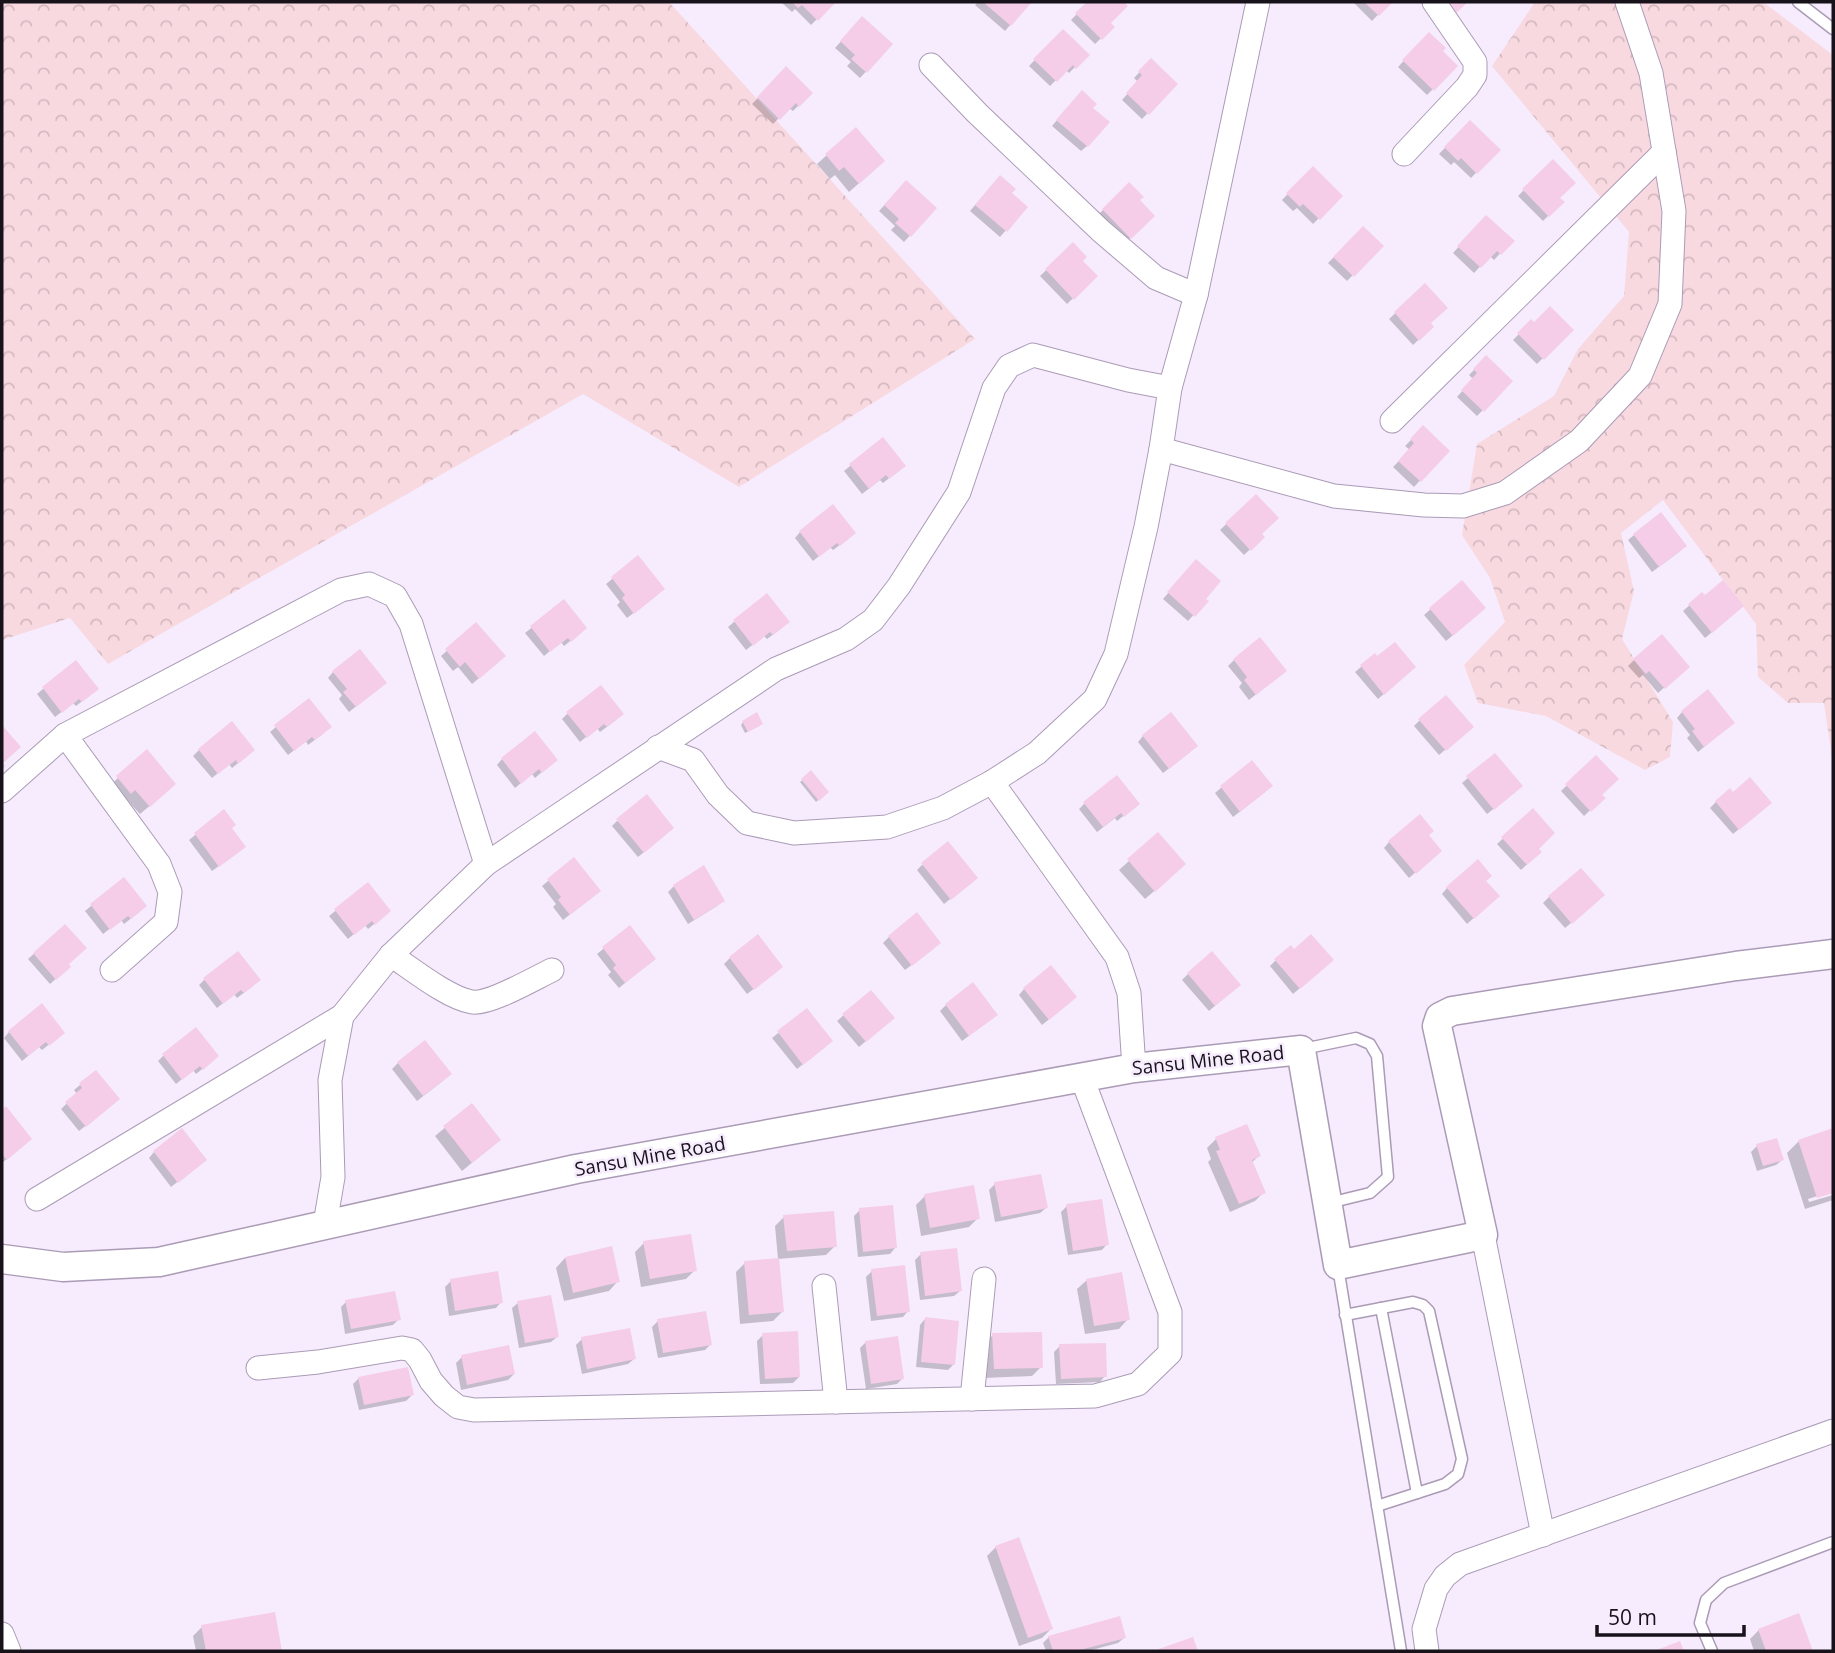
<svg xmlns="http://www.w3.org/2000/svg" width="1835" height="1653" viewBox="0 0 1835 1653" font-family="'Open Sans',sans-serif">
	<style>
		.forest { fill: url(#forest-crowns) }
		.shadow { fill: #0003 }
		.building { fill: #f5cde8 }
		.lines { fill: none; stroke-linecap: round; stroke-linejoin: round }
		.service-casing { stroke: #ab9bb6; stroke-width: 13 }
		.minor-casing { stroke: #ab9bb6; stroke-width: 25 }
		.tertiary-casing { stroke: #ab9bb6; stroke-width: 31 }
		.service { stroke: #fff; stroke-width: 10 }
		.minor { stroke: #fff; stroke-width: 23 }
		.tertiary { stroke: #fff; stroke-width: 28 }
		.labels { text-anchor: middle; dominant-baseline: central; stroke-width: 5; stroke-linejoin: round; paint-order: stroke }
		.street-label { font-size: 19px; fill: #18121b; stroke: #f6ecfd }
	</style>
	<defs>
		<pattern id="forest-crowns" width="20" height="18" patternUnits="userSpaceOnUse" patternTransform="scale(1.75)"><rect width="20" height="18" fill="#f9d9e0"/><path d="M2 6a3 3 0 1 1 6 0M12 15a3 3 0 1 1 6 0" fill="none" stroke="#d5b9c0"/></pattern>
	</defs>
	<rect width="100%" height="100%" fill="#f6ecfd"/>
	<!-- forest -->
	<g class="forest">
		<polygon points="2,2 669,2 975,339 739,487 583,394 108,664 70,618 2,640"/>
		<polygon points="1535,2 1763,2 1833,55 1833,765 1824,703 1788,703 1758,677 1756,624 1663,500 1621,533 1634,591 1622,639 1673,722 1670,757 1645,770 1546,716 1478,703 1464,665 1505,622 1490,578 1462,535 1477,444 1554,396 1578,349 1624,296 1629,232 1492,66"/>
	</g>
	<!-- shadow -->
	<g class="shadow">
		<polygon points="781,2 834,2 811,25 795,9 792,12"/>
		<polygon points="978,2 1030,2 1005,31 975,5"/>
		<polygon points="1089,2 1121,2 1125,6 1108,23 1113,27 1095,44 1071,20"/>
		<polygon points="1353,2 1390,2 1372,21"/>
		<polygon points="862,18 891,44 860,78 847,66 851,62 835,48"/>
		<polygon points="1063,31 1087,55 1069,73 1066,70 1050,86 1029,66"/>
		<polygon points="1429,34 1440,51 1456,66 1427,95 1398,67"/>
		<polygon points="1151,60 1176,84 1142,119 1122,100 1138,82 1134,78"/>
		<polygon points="786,69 811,93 793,111 789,108 773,124 752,104"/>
		<polygon points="1076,98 1091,108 1087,146 1081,151 1052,126"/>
		<polygon points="1470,122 1498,150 1471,178 1454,162 1451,165 1439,154"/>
		<polygon points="856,129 874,170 849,192 835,175 830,179 817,164"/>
		<polygon points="1552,162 1558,198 1562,202 1543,221 1518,196"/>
		<polygon points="1313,168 1341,196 1313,224 1297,208 1293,211 1282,200"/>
		<polygon points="906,182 935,208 904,242 891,230 895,226 879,211"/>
		<polygon points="994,183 1026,207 1000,237 970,211"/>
		<polygon points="1129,184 1137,201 1152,216 1124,244 1097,216"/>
		<polygon points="1486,217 1512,241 1494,260 1490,256 1474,273 1453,253"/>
		<polygon points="1363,228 1381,246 1347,281 1328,263"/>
		<polygon points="1073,245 1081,261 1096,276 1067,304 1040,276"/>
		<polygon points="1425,286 1429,324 1432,327 1413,345 1389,319"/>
		<polygon points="1531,322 1571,330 1537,364 1513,340"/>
		<polygon points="1486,358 1511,381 1477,416 1457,397 1473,379 1469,375"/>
		<polygon points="1423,428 1447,451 1414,487 1393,467 1410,450 1405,446"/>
		<polygon points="883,439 898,471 883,483 880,480 862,494 844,471"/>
		<polygon points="1256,496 1260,534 1263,537 1244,555 1220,530"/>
		<polygon points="800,532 848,539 833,550 830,547 813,561 795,538"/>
		<polygon points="1634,535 1679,552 1652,572 1628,540"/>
		<polygon points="638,558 657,595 627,618 617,605 620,602 606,584"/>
		<polygon points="1191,567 1206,601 1188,621 1163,599"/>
		<polygon points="1461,582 1478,614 1446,641 1424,615"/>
		<polygon points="1702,594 1736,612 1705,638 1683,611"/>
		<polygon points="766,595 782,628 767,639 764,636 746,650 728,627"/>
		<polygon points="564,602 579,634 564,646 561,642 544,656 525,633"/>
		<polygon points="476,625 498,662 472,684 458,667 453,671 441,656"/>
		<polygon points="1374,656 1408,673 1378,699 1355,672"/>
		<polygon points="1234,660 1279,676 1249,700 1239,687 1242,683 1228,666"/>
		<polygon points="1634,660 1682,672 1658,693 1643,675 1639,678 1628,666"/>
		<polygon points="76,662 91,694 76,706 73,703 55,717 37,694"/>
		<polygon points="333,672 379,688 349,712 339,699 342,695 328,678"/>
		<polygon points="1682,712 1727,728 1698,752 1687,738 1690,735 1677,718"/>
		<polygon points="567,714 616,720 600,732 597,728 580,742 562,719"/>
		<polygon points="1420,720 1466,732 1439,755 1414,726"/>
		<polygon points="743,722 759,726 745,733 741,725"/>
		<polygon points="276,727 324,733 308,745 306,741 288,755 270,732"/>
		<polygon points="1143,736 1190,752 1163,773 1138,742"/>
		<polygon points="199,750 247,756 232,768 229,764 212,778 193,756"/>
		<polygon points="147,752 165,793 140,814 125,798 121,802 108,787"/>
		<polygon points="1495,755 1515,792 1487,814 1462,783"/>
		<polygon points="1596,757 1600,795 1603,798 1584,816 1561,791"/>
		<polygon points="502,759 550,765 535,778 532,774 515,788 497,765"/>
		<polygon points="1252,762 1265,792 1233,817 1215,793"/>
		<polygon points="811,773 827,792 816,802 800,782"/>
		<polygon points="1716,802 1764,808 1733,834 1710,808"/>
		<polygon points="1085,803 1132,809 1117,821 1115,818 1097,832 1079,809"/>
		<polygon points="1532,811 1537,849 1540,852 1521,870 1497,844"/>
		<polygon points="224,812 238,852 212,871 189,840"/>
		<polygon points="617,821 666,834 638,857 612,826"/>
		<polygon points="1158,835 1175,873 1145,899 1119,870"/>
		<polygon points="1427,836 1434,856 1409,878 1384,848 1389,842"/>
		<polygon points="574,860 593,896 563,920 553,907 556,904 542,886"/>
		<polygon points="922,865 970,883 944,904 917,870"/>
		<polygon points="124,879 139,912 124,924 121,920 103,934 85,911"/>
		<polygon points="1485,881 1492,902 1467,924 1442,894 1447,888"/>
		<polygon points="368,885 383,917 368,929 365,925 348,939 329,916"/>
		<polygon points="674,886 723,900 717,906 688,924 668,892"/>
		<polygon points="1549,897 1597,901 1565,928 1543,903"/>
		<polygon points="65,926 66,965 69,967 50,984 28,959"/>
		<polygon points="629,928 648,964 619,988 608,975 611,972 597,954"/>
		<polygon points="889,937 933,949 905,970 883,943"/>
		<polygon points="1294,951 1326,966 1293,994 1270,966 1276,960"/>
		<polygon points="730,958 775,973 747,994 724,964"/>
		<polygon points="1188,974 1233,990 1209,1011 1182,980"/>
		<polygon points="204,980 253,986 237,998 234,994 217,1008 199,985"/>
		<polygon points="1024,989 1069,1003 1042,1025 1019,995"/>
		<polygon points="870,992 887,1023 859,1047 837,1021"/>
		<polygon points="946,1005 990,1020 962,1041 940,1011"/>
		<polygon points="807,1010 825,1047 797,1069 772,1038"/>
		<polygon points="9,1032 57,1038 42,1050 39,1047 22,1061 4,1038"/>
		<polygon points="163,1056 211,1062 196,1074 193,1070 176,1084 158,1061"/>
		<polygon points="398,1063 444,1080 417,1101 392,1069"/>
		<polygon points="80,1085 112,1105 79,1131 61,1109 77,1094 74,1090"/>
		<polygon points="472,1105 490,1148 462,1171 435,1136"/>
		<polygon points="6,1109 24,1145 2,1163 2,1112"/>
		<polygon points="1833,1130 1833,1191 1808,1199 1809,1202 1833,1195 1833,1200 1805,1209 1787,1153 1799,1141"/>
		<polygon points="1216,1139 1259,1156 1251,1163 1264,1192 1255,1201 1230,1212 1208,1162 1211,1159 1207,1148"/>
		<polygon points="1757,1146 1782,1160 1776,1165 1757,1171 1751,1152"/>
		<polygon points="154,1152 199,1165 171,1187 149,1158"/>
		<polygon points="995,1184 1046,1208 1040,1213 995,1222 989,1190"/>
		<polygon points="925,1196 978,1218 969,1227 921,1236 916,1205"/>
		<polygon points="1067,1206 1107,1244 1102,1250 1068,1255 1061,1212"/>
		<polygon points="860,1210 895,1248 890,1254 858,1257 854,1216"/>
		<polygon points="784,1217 835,1246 826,1255 778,1259 775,1226"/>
		<polygon points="644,1243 695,1270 686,1279 641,1287 635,1252"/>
		<polygon points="921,1254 960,1291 954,1296 920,1300 915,1260"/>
		<polygon points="565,1258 618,1281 609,1291 564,1301 556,1268"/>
		<polygon points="745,1263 782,1312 773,1321 740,1324 736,1272"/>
		<polygon points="872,1271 908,1311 903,1317 871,1321 866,1277"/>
		<polygon points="1087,1280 1128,1319 1119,1329 1085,1334 1077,1289"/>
		<polygon points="451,1281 501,1302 496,1308 449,1316 445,1287"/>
		<polygon points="346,1302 399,1319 393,1325 345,1334 341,1307"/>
		<polygon points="518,1303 557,1337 551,1342 519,1348 512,1308"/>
		<polygon points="925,1319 954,1364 948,1370 916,1367 920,1325"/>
		<polygon points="658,1321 711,1344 705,1350 658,1358 652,1327"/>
		<polygon points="763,1335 799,1377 793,1383 760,1384 757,1341"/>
		<polygon points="993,1335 1041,1367 1032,1376 985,1378 984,1344"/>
		<polygon points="582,1339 634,1359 628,1364 582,1374 576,1345"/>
		<polygon points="866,1342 902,1379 897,1384 866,1389 860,1348"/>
		<polygon points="1060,1346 1105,1376 1100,1382 1056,1384 1054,1352"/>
		<polygon points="462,1357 514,1374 508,1380 461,1390 456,1363"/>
		<polygon points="359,1378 412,1395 406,1401 359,1410 353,1384"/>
		<polygon points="996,1547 1051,1629 1042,1638 1019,1646 987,1556"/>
		<polygon points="274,1614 281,1651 196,1651 193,1636 202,1627"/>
		<polygon points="1798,1615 1811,1651 1754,1651 1750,1639 1759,1630"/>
		<polygon points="1049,1637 1124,1638 1118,1643 1088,1651 1046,1651 1043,1643"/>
	</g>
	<!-- building -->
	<g class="building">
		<polygon points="792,2 836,2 818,21 802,5 798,8"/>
		<polygon points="983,2 1032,2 1011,26"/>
		<polygon points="1087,2 1124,2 1128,6 1111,23 1115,27 1102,40 1075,13"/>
		<polygon points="1364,2 1393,2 1379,16"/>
		<polygon points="1442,2 1468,2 1454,15"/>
		<polygon points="862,16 893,44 867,73 851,59 855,55 840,41"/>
		<polygon points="1063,29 1090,55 1076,69 1073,65 1057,82 1033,59"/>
		<polygon points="1429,32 1446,48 1443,51 1458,66 1434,91 1402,60"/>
		<polygon points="1151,58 1178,84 1149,115 1126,93 1142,75 1138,71"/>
		<polygon points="786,66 813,93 799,107 796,103 780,120 757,97"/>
		<polygon points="1082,90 1097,104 1093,108 1110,122 1088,147 1056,120"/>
		<polygon points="1470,120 1501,150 1477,174 1461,158 1458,161 1444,147"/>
		<polygon points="856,127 885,161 859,184 844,167 839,171 825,154"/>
		<polygon points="1553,159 1576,183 1560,198 1565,202 1549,217 1522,189"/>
		<polygon points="1313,166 1343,196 1320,220 1303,204 1300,207 1286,193"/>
		<polygon points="1000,175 1016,189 1012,193 1028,207 1007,232 975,205"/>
		<polygon points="906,180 937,208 911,237 895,223 899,219 884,205"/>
		<polygon points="1129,182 1144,197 1140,200 1155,216 1131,239 1102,209"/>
		<polygon points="1486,215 1515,241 1501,255 1497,251 1481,268 1457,246"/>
		<polygon points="1363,226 1384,246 1354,277 1333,257"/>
		<polygon points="1073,242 1087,257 1083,261 1098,276 1074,300 1045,269"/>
		<polygon points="1425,283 1448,308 1431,323 1434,327 1419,341 1394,312"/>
		<polygon points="1550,306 1574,330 1544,360 1517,333 1531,319 1534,322"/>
		<polygon points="1486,355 1513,381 1484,412 1461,390 1477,373 1473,369"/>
		<polygon points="1423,425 1450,451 1421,482 1398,461 1414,443 1410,439"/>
		<polygon points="883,437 906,466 889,479 886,475 869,489 849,464"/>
		<polygon points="1256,494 1279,518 1262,534 1265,537 1251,551 1225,523"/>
		<polygon points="833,504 856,533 840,546 837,543 819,557 799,531"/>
		<polygon points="1661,512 1687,546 1659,567 1633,534"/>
		<polygon points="638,555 665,589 634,614 622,598 625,595 611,577"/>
		<polygon points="1196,559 1221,581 1206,599 1209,601 1195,617 1167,592"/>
		<polygon points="1462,580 1486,608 1453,636 1429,608"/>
		<polygon points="1723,580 1744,606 1712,633 1688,604 1702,592 1705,595"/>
		<polygon points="767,593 790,622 773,635 770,632 753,646 733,620"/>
		<polygon points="564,599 587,628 571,642 568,638 550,652 530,626"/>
		<polygon points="476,622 506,656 479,679 465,662 460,667 445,649"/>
		<polygon points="1662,634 1690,667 1665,689 1649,671 1646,674 1633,659"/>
		<polygon points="1260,637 1287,671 1256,695 1244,680 1247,677 1233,659"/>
		<polygon points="1395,642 1416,667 1384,695 1360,665 1375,653 1377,656"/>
		<polygon points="360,649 387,683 356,707 343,692 347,689 332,671"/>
		<polygon points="76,660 99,689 82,702 79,699 62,713 42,687"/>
		<polygon points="601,685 624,714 607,727 604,724 587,738 566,712"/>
		<polygon points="1708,689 1735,723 1704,747 1692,731 1695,729 1681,711"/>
		<polygon points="1446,695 1474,727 1446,751 1418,719"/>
		<polygon points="309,698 332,727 315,740 312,737 294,751 274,725"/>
		<polygon points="757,712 763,724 748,732 742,721"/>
		<polygon points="1171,712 1198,746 1169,769 1142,735"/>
		<polygon points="232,721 255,750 238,764 236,760 218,774 198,749"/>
		<polygon points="2,725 21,747 3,763 5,766 2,769"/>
		<polygon points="535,731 558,760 542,773 539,769 521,784 501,758"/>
		<polygon points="147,749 176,784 150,807 135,790 131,794 116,776"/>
		<polygon points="1495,753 1523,786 1494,810 1466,776"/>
		<polygon points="1596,755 1619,779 1602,795 1606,798 1591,812 1565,784"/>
		<polygon points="1252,760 1273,786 1240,812 1220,786"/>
		<polygon points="811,770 829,792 819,801 801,779"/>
		<polygon points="1117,775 1140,804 1124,817 1121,813 1103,827 1083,802"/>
		<polygon points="1750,777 1772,803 1739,830 1715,801 1730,788 1733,792"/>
		<polygon points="647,794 674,828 644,853 616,819"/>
		<polygon points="1533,808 1555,833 1539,849 1542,852 1527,865 1501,837"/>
		<polygon points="224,809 236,825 232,828 246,847 219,867 194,833"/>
		<polygon points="1420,814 1434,831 1429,835 1442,851 1416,874 1388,841"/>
		<polygon points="1158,832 1186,864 1155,892 1127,859"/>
		<polygon points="948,841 978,878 951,900 921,863"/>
		<polygon points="574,857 601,891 570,915 558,900 561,897 547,879"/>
		<polygon points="1478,859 1492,876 1486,881 1500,896 1474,919 1446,887"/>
		<polygon points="704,865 725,901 694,920 673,885"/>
		<polygon points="1581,868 1605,895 1572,924 1548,896"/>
		<polygon points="124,877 147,906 131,919 128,916 110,930 90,904"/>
		<polygon points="368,882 391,911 375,925 372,921 354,935 334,909"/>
		<polygon points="917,912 941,943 912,966 888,936"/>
		<polygon points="65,924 87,948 69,964 71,967 56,980 33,953"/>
		<polygon points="630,925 656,959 625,983 613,968 616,965 602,947"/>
		<polygon points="758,934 783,967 754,990 729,957"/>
		<polygon points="1311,934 1334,960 1300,989 1274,959 1291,945 1294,949"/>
		<polygon points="238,951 261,980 244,993 241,990 223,1004 203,978"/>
		<polygon points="1212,951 1241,985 1215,1006 1187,973"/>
		<polygon points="1051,965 1077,997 1049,1020 1023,988"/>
		<polygon points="973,982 998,1015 969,1036 945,1004"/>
		<polygon points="871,990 895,1018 866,1042 842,1014"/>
		<polygon points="42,1003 65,1033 49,1046 46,1042 28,1056 8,1031"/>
		<polygon points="807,1008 833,1041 803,1065 777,1031"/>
		<polygon points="196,1027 219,1056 203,1070 200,1066 182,1080 162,1054"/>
		<polygon points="425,1040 452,1074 423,1096 397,1062"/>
		<polygon points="96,1070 120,1099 86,1127 65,1102 82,1088 79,1083"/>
		<polygon points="472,1103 501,1140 472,1163 443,1126"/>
		<polygon points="6,1106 32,1139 7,1160 2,1154 2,1110"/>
		<polygon points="1247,1124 1261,1156 1252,1160 1266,1193 1239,1204 1216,1151 1220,1150 1215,1137"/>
		<polygon points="182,1128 207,1160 178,1183 153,1151"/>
		<polygon points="1833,1128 1833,1193 1817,1198 1798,1140"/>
		<polygon points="1777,1138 1784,1160 1763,1166 1756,1144"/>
		<polygon points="1041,1174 1048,1208 1001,1217 994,1182"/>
		<polygon points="974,1185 980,1219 930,1228 924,1194"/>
		<polygon points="1102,1199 1109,1245 1073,1251 1066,1204"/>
		<polygon points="893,1205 897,1248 863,1252 859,1208"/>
		<polygon points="834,1211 837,1247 787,1251 783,1215"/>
		<polygon points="691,1234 697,1271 650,1279 643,1241"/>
		<polygon points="612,1246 620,1282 573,1293 565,1257"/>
		<polygon points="957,1248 962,1291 925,1296 920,1252"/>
		<polygon points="779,1258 784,1312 749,1315 744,1261"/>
		<polygon points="905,1265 910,1312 877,1316 871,1269"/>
		<polygon points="498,1271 503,1303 455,1311 450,1279"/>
		<polygon points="1122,1272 1130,1320 1094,1326 1086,1279"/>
		<polygon points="395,1291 401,1320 351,1329 345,1300"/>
		<polygon points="551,1295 559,1337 525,1343 517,1301"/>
		<polygon points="706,1311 712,1345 663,1353 657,1319"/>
		<polygon points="925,1317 959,1321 955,1365 921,1362"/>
		<polygon points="630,1328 636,1359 587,1369 581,1337"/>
		<polygon points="798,1331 800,1377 765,1379 762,1333"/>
		<polygon points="1042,1332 1043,1368 994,1369 992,1333"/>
		<polygon points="898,1336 904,1379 871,1384 865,1341"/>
		<polygon points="1106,1343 1107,1377 1061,1379 1059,1344"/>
		<polygon points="509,1345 515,1374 467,1385 461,1355"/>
		<polygon points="408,1367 414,1395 364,1405 358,1377"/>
		<polygon points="1019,1537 1053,1629 1028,1638 995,1546"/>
		<polygon points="275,1612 282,1651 206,1651 201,1625"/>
		<polygon points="1799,1613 1813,1651 1766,1651 1758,1629"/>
		<polygon points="1120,1616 1126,1638 1076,1651 1053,1651 1048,1636"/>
		<polygon points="1193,1637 1198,1651 1153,1651"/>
		<polygon points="1680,1641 1684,1651 1654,1651"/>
	</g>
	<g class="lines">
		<defs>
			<g id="service">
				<polyline points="1798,2 1833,29"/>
				<polyline points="1303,1049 1356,1038 1370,1044 1377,1056 1388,1177 1370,1193 1329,1203"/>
				<polyline points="1338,1267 1401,1651"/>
				<polyline points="1381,1308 1417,1493"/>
				<polyline points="1345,1315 1413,1302 1423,1305 1429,1311 1462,1459 1458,1474 1445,1484 1377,1506"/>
				<polyline points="1712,1651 1700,1623 1706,1600 1724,1583 1833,1542"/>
			</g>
			<g id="minor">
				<polyline points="931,65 977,113 1101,231 1156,278 1196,295"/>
				<polyline points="1404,154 1467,87 1475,75 1475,62 1434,2"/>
				<polyline points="1392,421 1664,152"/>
				<polyline points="1161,449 1334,496 1424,505 1463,506 1505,493 1579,441 1640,376 1670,304 1674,211 1651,73 1627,2"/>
				<polyline points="658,747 693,760 718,795 747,823 794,833 887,827 943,808 992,782 1037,753 1095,699 1116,654 1146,527 1161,449 1170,388 1196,295 1258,2"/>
				<polyline points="992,782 1117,957 1129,993 1134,1068"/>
				<polyline points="2,791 65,735"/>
				<path d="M 391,955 C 412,969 448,998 472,1002 C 489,1005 535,978 552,970"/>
				<polyline points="112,970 166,922 170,892 159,864 65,735 341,590 369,584 395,596 411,624 486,864"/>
				<polyline points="37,1199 342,1016"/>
				<polyline points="325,1224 333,1177 330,1080 342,1016 391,955 486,864 776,669 846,639 873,620 899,586 959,492 994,388 1009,366 1033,355 1128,380 1170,388"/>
				<polyline points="1483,1235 1543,1535"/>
				<polyline points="824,1286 836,1402"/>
				<polyline points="258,1368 318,1362 402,1348 412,1350 420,1360 431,1381 444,1396 458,1407 474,1410 1095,1396 1138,1384 1170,1353 1170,1312 1082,1078"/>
				<polyline points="972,1399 984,1279"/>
				<polyline points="2,1634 9,1651"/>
				<polyline points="1427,1651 1424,1629 1436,1589 1445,1576 1460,1564 1833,1431"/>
			</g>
			<polyline id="tertiary" points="2,1259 63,1267 159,1262 576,1169 1134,1068 1301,1050 1338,1265 1483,1235 1437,1026 1440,1017 1452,1011 1736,966 1833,954"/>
		</defs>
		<!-- service casing -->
		<use href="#service" class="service-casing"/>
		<!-- minor casing -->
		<use href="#minor" class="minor-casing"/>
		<!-- tertiary casing -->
		<use href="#tertiary" class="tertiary-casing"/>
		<!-- service -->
		<use href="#service" class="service"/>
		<!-- minor -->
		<use href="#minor" class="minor"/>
		<!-- tertiary -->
		<use href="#tertiary" class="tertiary"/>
	</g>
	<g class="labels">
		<!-- street labels -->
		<g class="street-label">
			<text transform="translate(1208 1060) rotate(-6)">Sansu Mine Road</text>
			<text transform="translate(650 1156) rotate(-10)">Sansu Mine Road</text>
		</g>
	</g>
	<!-- border -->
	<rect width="1835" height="1653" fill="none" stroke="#18121b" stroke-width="7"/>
	<!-- scale -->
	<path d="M1597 1625v10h147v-10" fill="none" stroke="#18121b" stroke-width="3.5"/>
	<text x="1608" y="1625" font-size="21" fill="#18121b" stroke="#f6ecfd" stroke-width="5" paint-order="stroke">50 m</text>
</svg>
